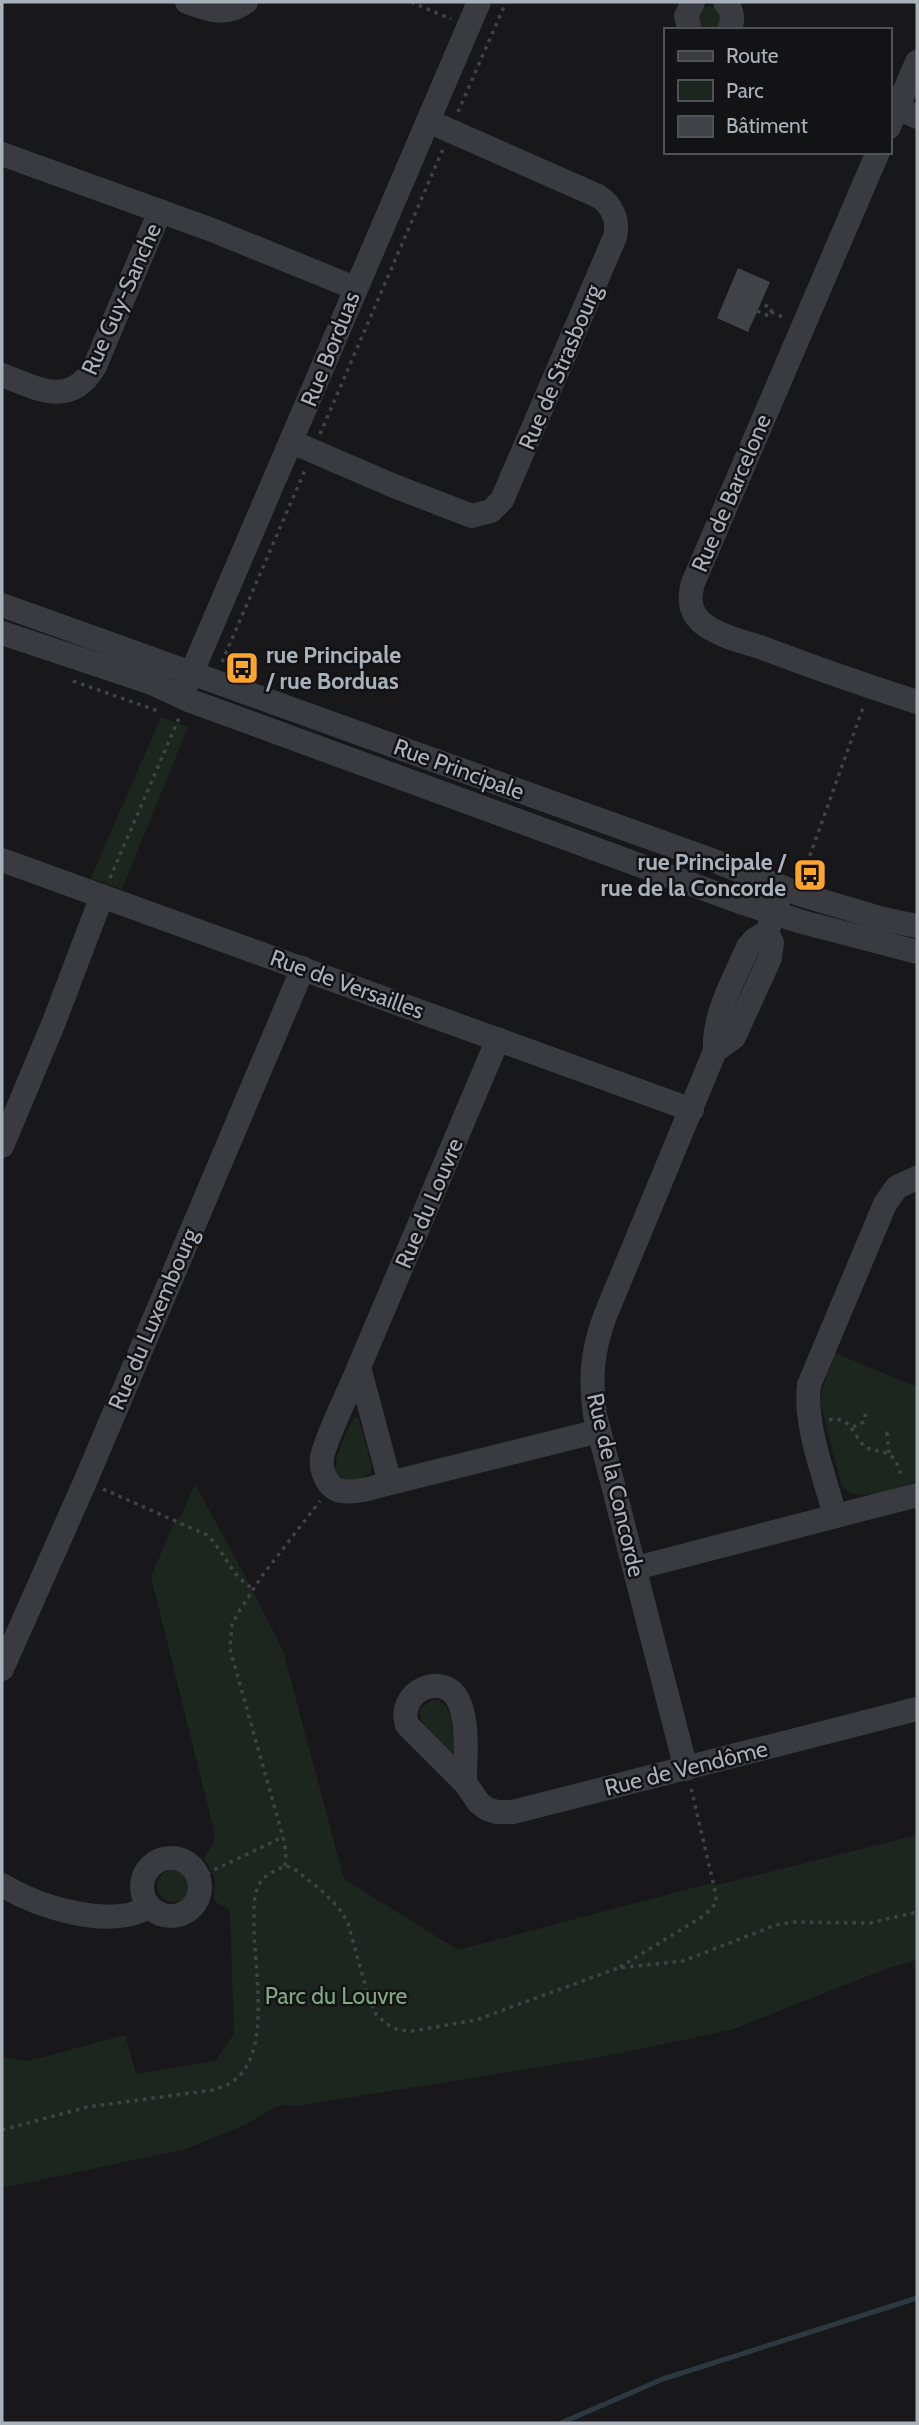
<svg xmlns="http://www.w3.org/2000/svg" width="919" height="2425" viewBox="0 0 919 2425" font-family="Cabin,sans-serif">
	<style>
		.green { fill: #1d261e }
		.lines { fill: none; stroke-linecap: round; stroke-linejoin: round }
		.stream { stroke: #2d3940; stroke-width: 5 }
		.building { fill: #424348 }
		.path { stroke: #3f4247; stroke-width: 3.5; stroke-dasharray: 3.5 5; stroke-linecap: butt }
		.minor { stroke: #393b40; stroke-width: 24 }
		.labels { text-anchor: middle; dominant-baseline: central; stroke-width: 5; stroke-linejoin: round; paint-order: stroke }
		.street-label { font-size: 23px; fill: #a9b1bb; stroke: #131316 }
		.poi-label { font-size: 23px; font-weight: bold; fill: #a9b1bb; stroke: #131316; text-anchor: start }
		.park-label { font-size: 23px; fill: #80a87f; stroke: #131316 }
	</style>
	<rect width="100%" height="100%" fill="#18181b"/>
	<!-- green -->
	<g class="green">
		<circle cx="710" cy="18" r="12"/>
		<polygon points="161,717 188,727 122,889 91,878"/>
		<path d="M 835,1353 L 917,1387 L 917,1481 C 896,1487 857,1507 841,1484 L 821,1406 L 822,1390 Z"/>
		<path d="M 358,1417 L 372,1467 L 371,1472 C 366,1477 358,1480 350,1480 C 320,1480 346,1435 351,1423 L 354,1418 Z"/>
		<polygon points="195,1484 246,1578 283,1651 344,1879 458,1950 708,1884 718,1885 917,1835 917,1960 888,1968 731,2030 596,2058 297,2106 284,2105 276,2107 244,2125 186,2149 2,2188 2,2057 28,2061 125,2035 136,2074 215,2061 234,2034 230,1910 214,1901 215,1879 204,1858 214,1842 214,1831 151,1577 174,1523 182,1515"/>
		<path d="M 439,1700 C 454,1707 452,1735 455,1751 L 451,1752 C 439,1739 418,1729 420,1709 L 431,1701 Z"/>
		<circle cx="173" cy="1886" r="16"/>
	</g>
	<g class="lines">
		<!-- stream -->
		<polyline class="stream" points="561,2423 663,2379 917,2298"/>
	</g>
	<!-- building -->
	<polygon class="building" points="738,268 770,282 748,332 717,318"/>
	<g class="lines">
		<!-- path -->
		<g class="path">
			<polyline points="411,2 451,19"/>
			<polyline points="458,112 506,2"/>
			<polyline points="757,311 769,316 772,309 761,303"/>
			<polyline points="771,312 785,318"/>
			<polyline points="320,434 443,149"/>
			<polyline points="222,662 305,470"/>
			<polyline points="73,681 158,711"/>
			<polyline points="804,872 864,705"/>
			<polyline points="110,878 179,718"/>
			<path d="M 829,1420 C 851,1415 853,1436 866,1448 C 891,1454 894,1452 902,1478"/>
			<polyline points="853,1427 864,1422 866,1411"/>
			<polyline points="889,1453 887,1433 891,1433"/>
			<path d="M 103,1489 L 207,1535 C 225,1552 231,1577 254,1589"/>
			<polyline points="285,1866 286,1852 283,1837 230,1649 232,1625 238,1613 262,1576 320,1501"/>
			<polyline points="199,1877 283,1837"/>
			<polyline points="620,1967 705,1915 716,1903 716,1895 691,1788"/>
			<path d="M 2,2130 L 87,2107 L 213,2090 C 221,2087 230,2085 237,2078 C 272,2047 253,1964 254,1922 C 254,1909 253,1891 262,1880 C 268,1873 277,1870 285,1866 L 293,1868 L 322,1891 L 338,1907 L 348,1923 L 369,1999 L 376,2014 L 385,2023 L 398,2030 L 413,2031 L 476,2020 L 618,1968 L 683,1961 L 776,1925 L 793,1922 L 870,1923 L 917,1912"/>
		</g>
		<!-- minor -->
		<g class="minor">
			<path d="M 187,2 C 208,10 226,17 246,2"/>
			<path d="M 725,2 C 733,10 734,20 729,30"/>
			<polyline points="690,30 686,16 693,2"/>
			<polyline points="898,108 917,117"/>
			<polyline points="889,127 917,62"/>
			<path d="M 878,152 L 693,583 C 689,598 689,610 701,622 C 716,635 741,641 760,647 C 812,667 864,685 917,702"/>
			<polyline points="2,154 212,230 355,288"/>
			<path d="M 2,375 C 38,389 71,408 95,366 L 160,211"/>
			<path d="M 292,442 L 394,486 L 472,516 L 491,511 L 502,500 L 615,237 C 619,220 612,205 598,196 L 428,121"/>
			<polyline points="2,605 720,863 802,895 883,919 917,926"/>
			<polyline points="2,633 152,683 191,701 740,902 802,922 917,952"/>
			<polyline points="186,686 479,2"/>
			<polyline points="2,860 692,1110"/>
			<polyline points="498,1039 359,1367 390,1483 599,1431"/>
			<polyline points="715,1051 734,1037 770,958 772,943 767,932"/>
			<polyline points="2,1146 54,1022 102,896"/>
			<path d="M 359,1367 C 349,1392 328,1432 322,1457 C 320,1471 328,1489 342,1491 C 358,1493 375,1487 390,1483"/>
			<path d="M 835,1516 C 825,1477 804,1426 809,1385 L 885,1204 L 897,1187 L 917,1178"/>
			<polyline points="636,1568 917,1495"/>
			<polyline points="2,1669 85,1482 303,968"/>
			<path d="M 686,1769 L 595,1415 C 590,1377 592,1352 605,1316 L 715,1051 C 713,1014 734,980 748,947 L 755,939 L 767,932 L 779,899"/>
			<path d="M 465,1783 C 465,1757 469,1725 459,1702 C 445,1669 396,1691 407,1725 L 465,1783 L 479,1803 L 487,1809 L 497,1812 L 513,1812 L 917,1709"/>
			<circle cx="171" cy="1887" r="29"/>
			<path d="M 2,1885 C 38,1907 110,1930 149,1907"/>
		</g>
	</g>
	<!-- icons -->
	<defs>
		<symbol id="bus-square" viewBox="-11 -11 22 22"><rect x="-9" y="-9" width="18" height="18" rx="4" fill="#ffa42c" stroke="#131316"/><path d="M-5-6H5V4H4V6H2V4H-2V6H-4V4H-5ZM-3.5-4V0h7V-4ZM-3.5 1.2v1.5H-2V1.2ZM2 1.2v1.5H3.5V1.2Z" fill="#111"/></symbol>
	</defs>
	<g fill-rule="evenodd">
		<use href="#bus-square" x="223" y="649" width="38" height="38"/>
		<use href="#bus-square" x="791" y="856" width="38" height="38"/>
	</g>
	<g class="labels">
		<!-- street labels -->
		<g class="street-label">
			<text transform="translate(121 299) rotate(-66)">Rue Guy-Sanche</text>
			<text transform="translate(330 349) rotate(-68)">Rue Borduas</text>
			<text transform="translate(560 367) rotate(-67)">Rue de Strasbourg</text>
			<text transform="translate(731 493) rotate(-67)">Rue de Barcelone</text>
			<text transform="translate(459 769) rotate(20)">Rue Principale</text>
			<text transform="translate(347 984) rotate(20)">Rue de Versailles</text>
			<text transform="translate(429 1203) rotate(-67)">Rue du Louvre</text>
			<text transform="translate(153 1319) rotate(-67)">Rue du Luxembourg</text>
			<text transform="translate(616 1485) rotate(77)">Rue de la Concorde</text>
			<text transform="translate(686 1768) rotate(-14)">Rue de Vendôme</text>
		</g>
		<!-- poi labels -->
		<g class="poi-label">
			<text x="266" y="655">rue Principale<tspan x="266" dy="26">/ rue Borduas</tspan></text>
			<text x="786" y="862" text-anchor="end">rue Principale /<tspan x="786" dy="26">rue de la Concorde</tspan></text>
		</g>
		<!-- park labels -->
		<g class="park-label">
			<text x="336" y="1996">Parc du Louvre</text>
		</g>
	</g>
	<!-- border -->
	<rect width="919" height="2425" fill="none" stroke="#a9b1bb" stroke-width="7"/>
	<!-- legend -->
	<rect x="664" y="28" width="228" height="126" fill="#131316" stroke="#4f5258" stroke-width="2"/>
	<rect x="678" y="51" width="35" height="10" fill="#393b40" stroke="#4f5258" stroke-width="2"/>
	<text x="726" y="63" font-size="21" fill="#a9b1bb">Route</text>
	<rect x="678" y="80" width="35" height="21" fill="#1d261e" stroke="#4f5258" stroke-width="2"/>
	<text x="726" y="98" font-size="21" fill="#a9b1bb">Parc</text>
	<rect x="678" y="116" width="35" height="21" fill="#424348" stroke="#4f5258" stroke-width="2"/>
	<text x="726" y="133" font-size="21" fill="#a9b1bb">Bâtiment</text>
</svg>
